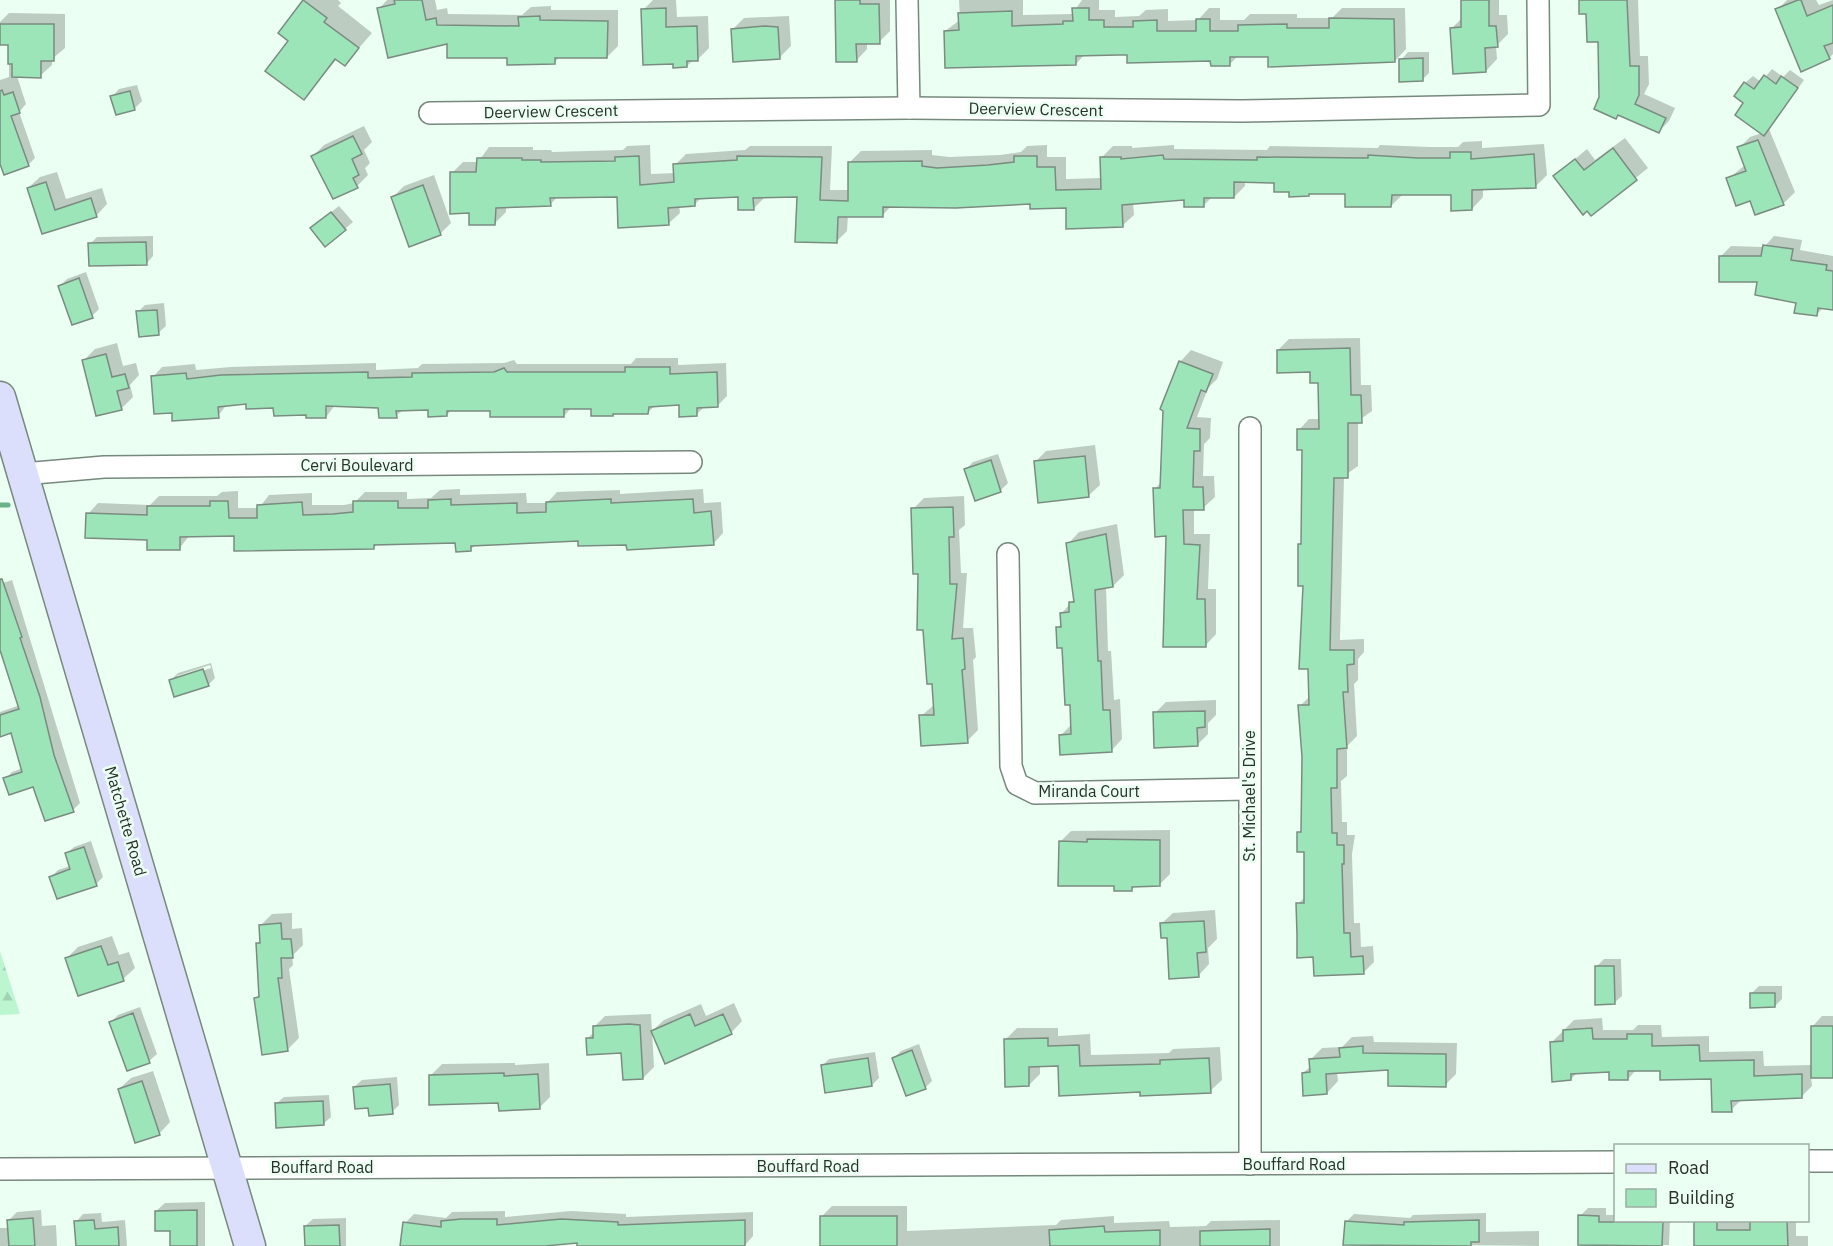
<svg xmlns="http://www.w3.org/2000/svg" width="1833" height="1246" viewBox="0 0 1833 1246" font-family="'IBM Plex Sans',sans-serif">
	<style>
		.forest { fill: url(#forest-firs) }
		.shadow { fill: #0003; fill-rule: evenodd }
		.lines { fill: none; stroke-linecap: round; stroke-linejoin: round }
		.stream { stroke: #6ab288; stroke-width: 5 }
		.building { fill: #9ce5b8; stroke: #7a8c80; stroke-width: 1.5 }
		.street-casing { stroke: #77887d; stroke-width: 24 }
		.secondary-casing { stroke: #77887d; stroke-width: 33 }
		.street { stroke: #fff; stroke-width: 21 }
		.secondary { stroke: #dcdffb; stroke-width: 30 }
		.labels { text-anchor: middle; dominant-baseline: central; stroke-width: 5; stroke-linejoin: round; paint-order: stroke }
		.street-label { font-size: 16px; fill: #2a312c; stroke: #ebfff2 }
	</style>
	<defs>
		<pattern id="forest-firs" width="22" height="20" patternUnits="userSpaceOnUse" patternTransform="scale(1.5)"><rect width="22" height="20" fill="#bbf6d1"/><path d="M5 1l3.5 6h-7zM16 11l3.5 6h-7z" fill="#a1d3b4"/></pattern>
	</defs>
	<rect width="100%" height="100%" fill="#ebfff2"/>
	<!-- forest -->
	<polygon class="forest" points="0,951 20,1014 0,1015"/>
	<!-- shadow -->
	<g class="shadow">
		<polygon points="305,0 338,0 341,3 338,6 372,33 345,64 337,59 304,98 290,40 280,33"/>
		<polygon points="387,0 435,0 437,10 447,8 448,14 522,15 531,7 551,6 551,10 618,10 618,46 607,57 560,56 555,62 508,56 449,42 379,9"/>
		<polygon points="653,0 676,0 677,17 708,16 709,48 698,59 693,60 687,66 643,10"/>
		<polygon points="837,0 890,0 890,31 879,42 867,42 867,49 856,61"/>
		<polygon points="959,0 1023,0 1023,15 1072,14 1082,0 1099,0 1099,10 1115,10 1115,17 1139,16 1146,10 1168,9 1168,21 1198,20 1209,8 1220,8 1220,20 1244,20 1250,14 1297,14 1297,18 1332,18 1342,8 1405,8 1406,49 1395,61 1238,56 1230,64 1212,60 1129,53 1085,54 1076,64 945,31 960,20"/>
		<polygon points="1463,0 1499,0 1499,15 1507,15 1508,34 1496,46 1497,59 1486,71 1451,29 1463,17"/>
		<polygon points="1580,0 1638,0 1640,56 1648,56 1649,84 1644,94 1675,108 1669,121 1658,132 1601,97 1600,40"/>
		<polygon points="1787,0 1816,0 1819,5 1833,0 1833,54 1829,58 1777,10"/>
		<polygon points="9,13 65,14 65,48 52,59 52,65 40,76 17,76 26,104 19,112 35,158 28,165 0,160 0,80 9,77 9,44 0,44 0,22"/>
		<polygon points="789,16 791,46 780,57 733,29 744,18"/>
		<polygon points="1408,52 1429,52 1429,73 1422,80 1401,60"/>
		<polygon points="1772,69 1783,77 1790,70 1804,80 1769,129 1795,192 1784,203 1756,213 1751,199 1728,179 1745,165 1739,148 1750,137 1762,133 1746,103 1745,83 1753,76 1761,82"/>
		<polygon points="137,85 142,101 134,109 112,97 119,89"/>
		<polygon points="364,126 372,142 364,150 370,163 365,168 368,175 357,186 313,156 324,145"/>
		<polygon points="1625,138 1648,168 1591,214 1555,176 1587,149 1595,160"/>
		<polygon points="1482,141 1482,148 1544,144 1547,175 1536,186 1483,188 1483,197 1472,209 1452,194 1403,194 1391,206 1347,193 1291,191 1275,181 1245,181 1245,186 1234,197 1212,197 1203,206 1186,198 1133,202 1134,215 1122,226 1067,207 1031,203 892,205 882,216 848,215 847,231 836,242 798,196 764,198 753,209 739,195 702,197 695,204 679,205 680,213 668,224 618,195 558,196 550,205 506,206 506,212 495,223 471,212 452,173 463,162 478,162 489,147 533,147 533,150 551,150 552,152 623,150 627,146 650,145 651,174 675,173 675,165 686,154 745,150 750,146 832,146 830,190 850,190 850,162 861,151 932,150 932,155 949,157 1000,155 1021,152 1027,146 1047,145 1047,157 1066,157 1066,179 1102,178 1101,158 1113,146 1132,146 1132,148 1174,145 1174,149 1267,150 1270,146 1378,148 1380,145 1430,147 1458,147 1463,142"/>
		<polygon points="57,172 66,199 102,188 107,204 96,216 43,233 28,188 40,177"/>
		<polygon points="434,175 451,223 440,234 393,197 404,186"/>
		<polygon points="339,206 353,222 326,245 320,221"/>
		<polygon points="153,236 153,256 146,264 90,244 97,237"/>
		<polygon points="1774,236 1802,240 1800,250 1833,256 1833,309 1824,307 1816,315 1721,256 1731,246 1764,247"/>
		<polygon points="86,272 99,309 92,316 60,286 67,279"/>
		<polygon points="164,303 166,326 158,333 138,312 145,305"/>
		<polygon points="1360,338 1361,385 1371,385 1372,411 1358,421 1358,466 1344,476 1340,640 1364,639 1364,652 1358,659 1358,680 1354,684 1357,736 1347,746 1347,776 1341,781 1342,822 1347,822 1347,835 1355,835 1352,854 1354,923 1360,923 1361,947 1373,946 1374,962 1363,973 1315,955 1298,904 1306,896 1305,851 1299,833 1303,829 1303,757 1300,706 1311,695 1299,544 1302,542 1304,449 1299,430 1309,419 1320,419 1319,382 1311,371 1278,350 1289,339"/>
		<polygon points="117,343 123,366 136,363 139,375 130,385 133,397 121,409 84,360 95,349"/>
		<polygon points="1191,350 1223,362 1217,379 1208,388 1197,417 1211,418 1210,438 1204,444 1203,476 1214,476 1215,497 1203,508 1194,508 1194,534 1210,534 1208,589 1216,589 1216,634 1205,646 1155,489 1162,481 1180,362"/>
		<polygon points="636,358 678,358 678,365 726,363 727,396 718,405 705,406 696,415 680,404 656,405 648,412 615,412 612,415 593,408 571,408 564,416 492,409 452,409 447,415 429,409 403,410 396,416 380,407 335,405 326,417 247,402 227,404 218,416 173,411 153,377 162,367 195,364 196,370 231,367 376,363 376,370 418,368 422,364 504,363 514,360 517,364 631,364"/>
		<polygon points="1095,445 1100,485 1088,496 1035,462 1046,451"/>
		<polygon points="998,454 1008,483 1001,490 976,499 966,469 973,462"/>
		<polygon points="460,489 460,495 526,493 527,503 547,503 557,492 620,490 620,494 703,489 704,503 721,502 723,533 713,544 628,543 579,539 476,544 470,550 457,541 377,544 374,548 236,535 189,536 179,549 88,514 98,503 150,505 159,496 217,496 222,492 238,491 238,508 259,508 269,495 312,493 312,505 344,505 354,503 365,492 407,492 407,499 431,498 440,490"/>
		<polygon points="964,496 965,525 959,530 961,573 967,573 963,628 973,628 976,657 973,660 978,730 967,741 921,716 934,705 913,509 924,498"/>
		<polygon points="1117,524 1124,575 1113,586 1106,587 1108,651 1111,651 1114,700 1120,699 1122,739 1111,751 1060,736 1072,724 1064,647 1057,628 1062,624 1062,613 1075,598 1068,544 1079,532"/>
		<polygon points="12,580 80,803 73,810 34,785 5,779 12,772 23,768 12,731 0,735 0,712 20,705 0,642 0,584"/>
		<path d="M 211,663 L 215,678 L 208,685 L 171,680 L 178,673 ZM 210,665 L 211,668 L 177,679 L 177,676 Z"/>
		<polygon points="1216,700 1216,715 1208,723 1208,734 1197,745 1155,713 1166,702"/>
		<polygon points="1170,830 1170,874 1159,885 1136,885 1132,889 1060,842 1071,831"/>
		<polygon points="91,841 103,877 96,884 51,877 58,870 70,866 66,854 74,847"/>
		<polygon points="1215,910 1217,939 1208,948 1209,964 1198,976 1161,924 1173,913"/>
		<polygon points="292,913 292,929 302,928 303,945 292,956 293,965 289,969 299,1038 287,1050 256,998 260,994 257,944 261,940 261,925 272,914"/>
		<polygon points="112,936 119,955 129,952 135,968 123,979 67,958 78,947"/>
		<polygon points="1604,959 1621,959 1622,996 1614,1003 1596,967"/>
		<polygon points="1759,986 1782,986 1782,999 1775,1006 1751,994"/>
		<polygon points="734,1003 742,1021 731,1033 652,1031 664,1020 701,1004 706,1016"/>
		<polygon points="140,1007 157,1054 149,1061 111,1022 118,1015"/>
		<polygon points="651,1014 654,1067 643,1078 622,1051 587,1039 594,1032 594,1027 605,1016"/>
		<polygon points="1822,1016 1833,1016 1833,1076 1811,1077 1812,1086 1802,1096 1741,1100 1731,1110 1713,1077 1661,1070 1636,1070 1628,1079 1611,1070 1578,1072 1571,1079 1551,1043 1574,1020 1602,1018 1603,1030 1633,1030 1638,1025 1661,1025 1662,1037 1709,1036 1709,1052 1763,1051 1764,1066 1812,1065 1812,1027"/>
		<polygon points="1017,1028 1058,1028 1058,1036 1090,1034 1091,1055 1169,1053 1173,1049 1220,1047 1222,1080 1210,1091 1142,1090 1059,1065 1040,1065 1040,1074 1029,1085 1006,1039"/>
		<polygon points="1373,1036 1374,1042 1457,1043 1456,1074 1445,1085 1389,1068 1337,1072 1338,1081 1327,1093 1303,1073 1311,1066 1311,1059 1322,1048 1342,1047 1352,1037"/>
		<polygon points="919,1044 932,1081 925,1088 894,1058 901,1051"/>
		<polygon points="875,1052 879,1078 872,1085 822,1066 829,1059"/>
		<polygon points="515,1063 515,1065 549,1063 550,1097 539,1108 500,1102 430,1076 442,1064"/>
		<polygon points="153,1071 170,1122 159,1134 119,1089 131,1078"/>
		<polygon points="397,1077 399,1105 392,1112 354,1087 362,1080"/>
		<polygon points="329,1095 331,1117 323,1124 276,1104 284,1097"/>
		<polygon points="205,1202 205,1246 172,1246 172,1229 156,1211 165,1203"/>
		<polygon points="832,1206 907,1206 907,1231 1056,1225 1061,1220 1114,1216 1114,1223 1169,1221 1170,1227 1206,1226 1211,1221 1280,1220 1280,1246 822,1246 822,1216"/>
		<polygon points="1588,1208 1606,1208 1606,1215 1616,1215 1616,1220 1670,1220 1669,1245 1580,1246 1580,1216"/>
		<polygon points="41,1210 42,1226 56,1225 57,1246 0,1246 0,1228 9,1228 9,1220 17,1212"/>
		<polygon points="505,1211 505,1217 571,1211 626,1214 626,1217 753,1212 753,1236 745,1245 578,1246 579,1241 528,1246 402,1246 405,1223 414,1214 446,1218 452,1212"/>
		<polygon points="101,1213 102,1222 125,1220 127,1246 78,1246 76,1222 83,1214"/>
		<polygon points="1486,1213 1486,1232 1539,1231 1539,1246 1344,1244 1346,1222 1354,1214 1410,1218 1413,1215"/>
		<polygon points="346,1218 346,1246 306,1246 305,1226 313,1219"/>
		<polygon points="1696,1220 1796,1220 1796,1236 1808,1236 1808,1246 1696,1246"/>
	</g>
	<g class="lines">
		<!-- stream -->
		<polyline class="stream" points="0,505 8,505"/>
	</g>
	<!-- building -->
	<g class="building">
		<polygon points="303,0 327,18 324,22 359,48 345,66 335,59 304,100 265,71 288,41 278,33"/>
		<polygon points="394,0 422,0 426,20 436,18 437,25 519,26 518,17 540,16 540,20 608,21 607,58 555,58 555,64 507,65 507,58 447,58 447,44 388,58 377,8 395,4"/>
		<polygon points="835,0 860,0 860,4 879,4 880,44 856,44 857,62 836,62"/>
		<polygon points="1461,0 1489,0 1489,26 1496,26 1498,47 1485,48 1486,72 1453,74 1450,28 1461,27"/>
		<polygon points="1579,0 1627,0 1630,66 1639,66 1639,95 1635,104 1666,118 1659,133 1618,115 1616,119 1594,109 1599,97 1598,42 1587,42 1586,14 1579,14"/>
		<polygon points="1798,0 1801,0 1807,16 1833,5 1833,43 1824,46 1830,59 1801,72 1775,9"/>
		<polygon points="666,8 666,27 697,26 698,61 687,61 687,67 673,68 673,64 643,65 641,9"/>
		<polygon points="1072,8 1089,8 1089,20 1104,20 1104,27 1133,27 1133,21 1157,20 1157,31 1196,31 1196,19 1210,19 1210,31 1238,31 1238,25 1287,24 1287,28 1329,28 1329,18 1394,19 1395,62 1268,67 1268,57 1230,57 1230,66 1211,66 1210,61 1127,63 1127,55 1118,55 1076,56 1076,65 945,68 944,31 959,30 958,13 1012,11 1012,26 1063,24 1063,21 1073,21"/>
		<polygon points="0,24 54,24 54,61 41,61 41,78 12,77 12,64 8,64 8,45 0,45"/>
		<polygon points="765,26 778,27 780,59 733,62 731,29"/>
		<polygon points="1423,58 1423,81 1399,82 1399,59"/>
		<polygon points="1764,75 1776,84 1781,76 1798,88 1764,136 1735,115 1743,103 1734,96 1744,82 1754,89"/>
		<polygon points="2,90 4,95 13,92 20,113 11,116 29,166 4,175 0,164 0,91"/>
		<polygon points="130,91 135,110 116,115 110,96"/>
		<polygon points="353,136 362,154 352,159 359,175 353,178 358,188 333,199 311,156"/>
		<polygon points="1758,140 1784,205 1755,215 1750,201 1736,206 1726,178 1746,171 1737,147"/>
		<polygon points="1613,148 1637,180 1591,216 1587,211 1583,215 1553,176 1575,159 1584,170"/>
		<polygon points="1450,152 1471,152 1471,159 1534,154 1536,188 1472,190 1472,210 1451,211 1451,195 1392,195 1391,207 1345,207 1345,194 1309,194 1309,196 1289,197 1289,192 1274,192 1274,183 1234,182 1234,198 1204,198 1204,207 1184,207 1184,200 1122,205 1123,227 1066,229 1066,208 1030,209 1030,204 956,208 883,207 883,217 838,217 837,243 795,242 797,197 753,198 754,210 738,210 738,197 695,199 695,206 668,208 669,225 618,228 617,197 550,198 551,206 496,208 495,225 469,225 469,213 450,214 450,172 476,172 477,158 522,158 522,160 541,160 541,162 615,161 615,157 639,156 640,185 674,182 673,164 737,160 737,156 822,157 820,200 848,201 848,162 922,161 922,166 937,168 988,165 1014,162 1014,156 1037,156 1037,167 1055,167 1056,190 1101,189 1100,157 1121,157 1121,159 1163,155 1164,159 1257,160 1257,157 1368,158 1368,155 1418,158 1450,158"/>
		<polygon points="46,182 55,210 91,198 97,217 42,234 27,188"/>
		<polygon points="423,185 441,235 409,247 391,197"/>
		<polygon points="331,212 346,230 325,247 310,228"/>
		<polygon points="146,242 147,265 89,266 88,243"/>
		<polygon points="1763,245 1793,249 1791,260 1827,265 1826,270 1833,271 1833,310 1818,308 1817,316 1794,313 1796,303 1755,295 1757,282 1719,282 1719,256 1761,256"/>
		<polygon points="79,278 93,318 72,325 58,286"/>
		<polygon points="157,310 159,335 139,337 136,311"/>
		<polygon points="1350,348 1351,395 1361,395 1362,423 1348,423 1348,478 1334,478 1330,650 1354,650 1354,664 1347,665 1348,692 1343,692 1347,748 1337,749 1337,788 1331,788 1332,833 1337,833 1337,845 1344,845 1344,864 1342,864 1344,933 1350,933 1351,957 1363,956 1364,974 1314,976 1313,957 1297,958 1297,935 1296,903 1304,903 1304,852 1297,852 1297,832 1301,832 1302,757 1298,705 1309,705 1308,669 1299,669 1303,586 1298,586 1298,544 1301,544 1302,450 1297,450 1297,429 1319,429 1318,383 1310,383 1310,372 1277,373 1277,350"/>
		<polygon points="106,354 112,377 125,374 129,388 117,391 122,410 96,416 82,360"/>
		<polygon points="1179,361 1213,374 1206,392 1201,390 1187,428 1200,429 1200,451 1194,451 1193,487 1203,487 1204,510 1183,510 1184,544 1200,545 1197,599 1205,599 1206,647 1163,647 1166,536 1155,537 1153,488 1160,488 1163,411 1160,409"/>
		<polygon points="625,367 670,367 670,374 717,372 718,407 697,408 697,416 679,417 679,405 649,407 648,414 613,414 613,416 591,416 591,409 564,409 564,417 490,417 490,411 447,411 447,416 428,417 428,410 396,411 397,418 379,418 378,408 326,406 326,418 306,418 306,415 274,416 273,408 246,409 246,404 218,407 219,418 172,421 172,413 154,414 151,376 186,373 187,379 221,375 368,372 368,378 412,377 412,373 494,372 504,368 507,372 625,372"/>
		<polygon points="1085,456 1089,497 1038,503 1034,461"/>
		<polygon points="991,460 1001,492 975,501 964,469"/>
		<polygon points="451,499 451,505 517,503 517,513 546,512 546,502 611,499 611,503 693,499 694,513 711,511 714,545 627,550 626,545 578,546 578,541 471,546 471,551 456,552 455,543 374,545 374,549 234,551 234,536 180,537 180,550 147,550 147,540 85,538 86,513 147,515 147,506 210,506 210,501 228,501 229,518 257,518 257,505 302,502 303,515 333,514 353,512 353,501 398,501 398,508 428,508 428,500"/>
		<polygon points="953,507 954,537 949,537 950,584 957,584 952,639 963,638 965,669 962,670 968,743 921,746 919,715 934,715 932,684 927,684 923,630 917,630 918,574 913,574 911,508"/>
		<polygon points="1106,534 1113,587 1095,590 1098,661 1101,661 1103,710 1110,710 1112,752 1060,755 1059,735 1071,734 1070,705 1065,705 1062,648 1057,648 1056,627 1061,627 1060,613 1069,612 1069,602 1074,602 1066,543"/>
		<polygon points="0,579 2,579 22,637 20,638 40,697 54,755 74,812 45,821 33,787 9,795 3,778 22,772 11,733 0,737 0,715 19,709 0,650"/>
		<polygon points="203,669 209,686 174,697 169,680"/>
		<polygon points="1205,711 1205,727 1197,728 1198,746 1154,748 1153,712"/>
		<polygon points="1087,839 1160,840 1160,886 1132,887 1132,891 1114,891 1114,886 1058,886 1059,841 1087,842"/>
		<polygon points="84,847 97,886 57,899 49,877 70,869 65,853"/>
		<polygon points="1204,921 1206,952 1197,953 1199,977 1169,979 1167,938 1161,938 1160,923"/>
		<polygon points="281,923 282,939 291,939 293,958 281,958 282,978 278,978 288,1051 262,1055 254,998 259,997 256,943 260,943 259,925"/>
		<polygon points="101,946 108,965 118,962 124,981 78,996 65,958"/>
		<polygon points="1595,966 1614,966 1615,1004 1595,1005"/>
		<polygon points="1750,993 1775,993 1775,1007 1750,1008"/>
		<polygon points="133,1013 150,1063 127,1071 109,1022"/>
		<polygon points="690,1014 695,1026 723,1014 732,1034 665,1064 651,1031"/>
		<polygon points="629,1024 640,1025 643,1079 623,1080 621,1053 587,1055 586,1038 593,1038 593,1026"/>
		<rect x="1811" y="1026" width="22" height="52"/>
		<polygon points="1592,1028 1593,1039 1627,1039 1627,1034 1652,1034 1652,1046 1699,1045 1700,1061 1754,1060 1754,1076 1802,1074 1802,1098 1731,1101 1732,1112 1712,1112 1711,1079 1660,1080 1660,1071 1628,1071 1628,1080 1609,1080 1609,1072 1571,1074 1571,1080 1552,1082 1550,1042 1563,1041 1563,1030"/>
		<polygon points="1048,1038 1048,1046 1079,1045 1080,1066 1160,1064 1160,1060 1209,1058 1211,1093 1140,1096 1140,1092 1059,1096 1058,1066 1029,1067 1029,1086 1005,1087 1004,1039"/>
		<polygon points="1363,1046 1363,1053 1446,1054 1446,1087 1388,1086 1388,1070 1326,1074 1327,1094 1303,1096 1302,1073 1310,1072 1309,1059 1340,1057 1339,1048"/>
		<polygon points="912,1050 926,1089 906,1096 892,1058"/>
		<polygon points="868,1058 872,1086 825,1093 821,1065"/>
		<polygon points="504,1073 504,1076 538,1074 540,1109 499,1111 498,1103 429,1105 429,1075"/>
		<polygon points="142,1081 160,1135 135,1143 118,1089"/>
		<polygon points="390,1084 393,1114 369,1116 368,1108 355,1109 353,1087"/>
		<polygon points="323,1101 324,1125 276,1128 275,1103"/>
		<polygon points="197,1210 197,1246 170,1246 170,1231 155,1231 155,1211"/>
		<polygon points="1578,1215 1599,1216 1599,1222 1663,1222 1662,1246 1578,1245"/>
		<rect x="820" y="1216" width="77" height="30"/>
		<polygon points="33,1218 35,1246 9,1246 7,1220"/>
		<polygon points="461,1219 497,1219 497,1225 561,1219 618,1222 618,1225 745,1220 745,1246 577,1246 577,1243 545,1246 400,1246 403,1222 441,1227 441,1221"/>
		<polygon points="94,1220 95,1229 118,1227 119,1246 76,1246 74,1221"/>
		<polygon points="1479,1220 1479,1242 1471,1242 1471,1246 1343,1245 1345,1221 1404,1225 1404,1222"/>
		<polygon points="1694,1221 1717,1221 1717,1230 1750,1230 1750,1221 1787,1221 1788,1246 1694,1246"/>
		<polygon points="339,1225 340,1246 305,1246 304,1226"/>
		<polygon points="1104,1226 1105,1232 1160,1230 1160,1246 1050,1246 1049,1230"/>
		<polygon points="1270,1229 1270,1246 1200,1246 1200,1231"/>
	</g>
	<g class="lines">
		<defs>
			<g id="street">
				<polyline points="907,0 909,108"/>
				<polyline points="430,113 909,108 1242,111 1539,105 1538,0"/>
				<polyline points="1250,428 1250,1164"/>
				<polyline points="23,474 104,467 691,462"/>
				<polyline points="1008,554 1011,766 1017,784 1035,793 1249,789"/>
				<polyline points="1808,1161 1833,1161"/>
				<polyline points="0,1169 1616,1162"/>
			</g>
			<polyline id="secondary" points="0,397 250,1246"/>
		</defs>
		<!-- street casing -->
		<use href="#street" class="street-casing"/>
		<!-- secondary casing -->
		<use href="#secondary" class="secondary-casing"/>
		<!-- street -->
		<use href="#street" class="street"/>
		<!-- secondary -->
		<use href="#secondary" class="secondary"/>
	</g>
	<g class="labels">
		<!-- street labels -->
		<g class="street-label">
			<text transform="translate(1036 109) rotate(1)">Deerview Crescent</text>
			<text transform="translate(551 111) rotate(-1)">Deerview Crescent</text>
			<text x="357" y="465">Cervi Boulevard</text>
			<text x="1089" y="791">Miranda Court</text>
			<text transform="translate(1249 796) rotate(-90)">St. Michael's Drive</text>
			<text transform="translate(126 821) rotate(74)">Matchette Road</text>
			<text x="1294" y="1164">Bouffard Road</text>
			<text x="808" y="1166">Bouffard Road</text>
			<text x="322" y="1167">Bouffard Road</text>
		</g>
	</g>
	<!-- legend -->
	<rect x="1614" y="1144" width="195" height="78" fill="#ebfff2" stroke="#9eada3" stroke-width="1.5"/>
	<rect x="1626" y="1164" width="30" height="9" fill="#dcdffb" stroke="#9eada3" stroke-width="1.5"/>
	<text x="1668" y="1174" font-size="18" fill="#2a312c">Road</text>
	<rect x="1626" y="1189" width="30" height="18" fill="#9ce5b8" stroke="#9eada3" stroke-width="1.5"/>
	<text x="1668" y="1204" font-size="18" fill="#2a312c">Building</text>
</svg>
